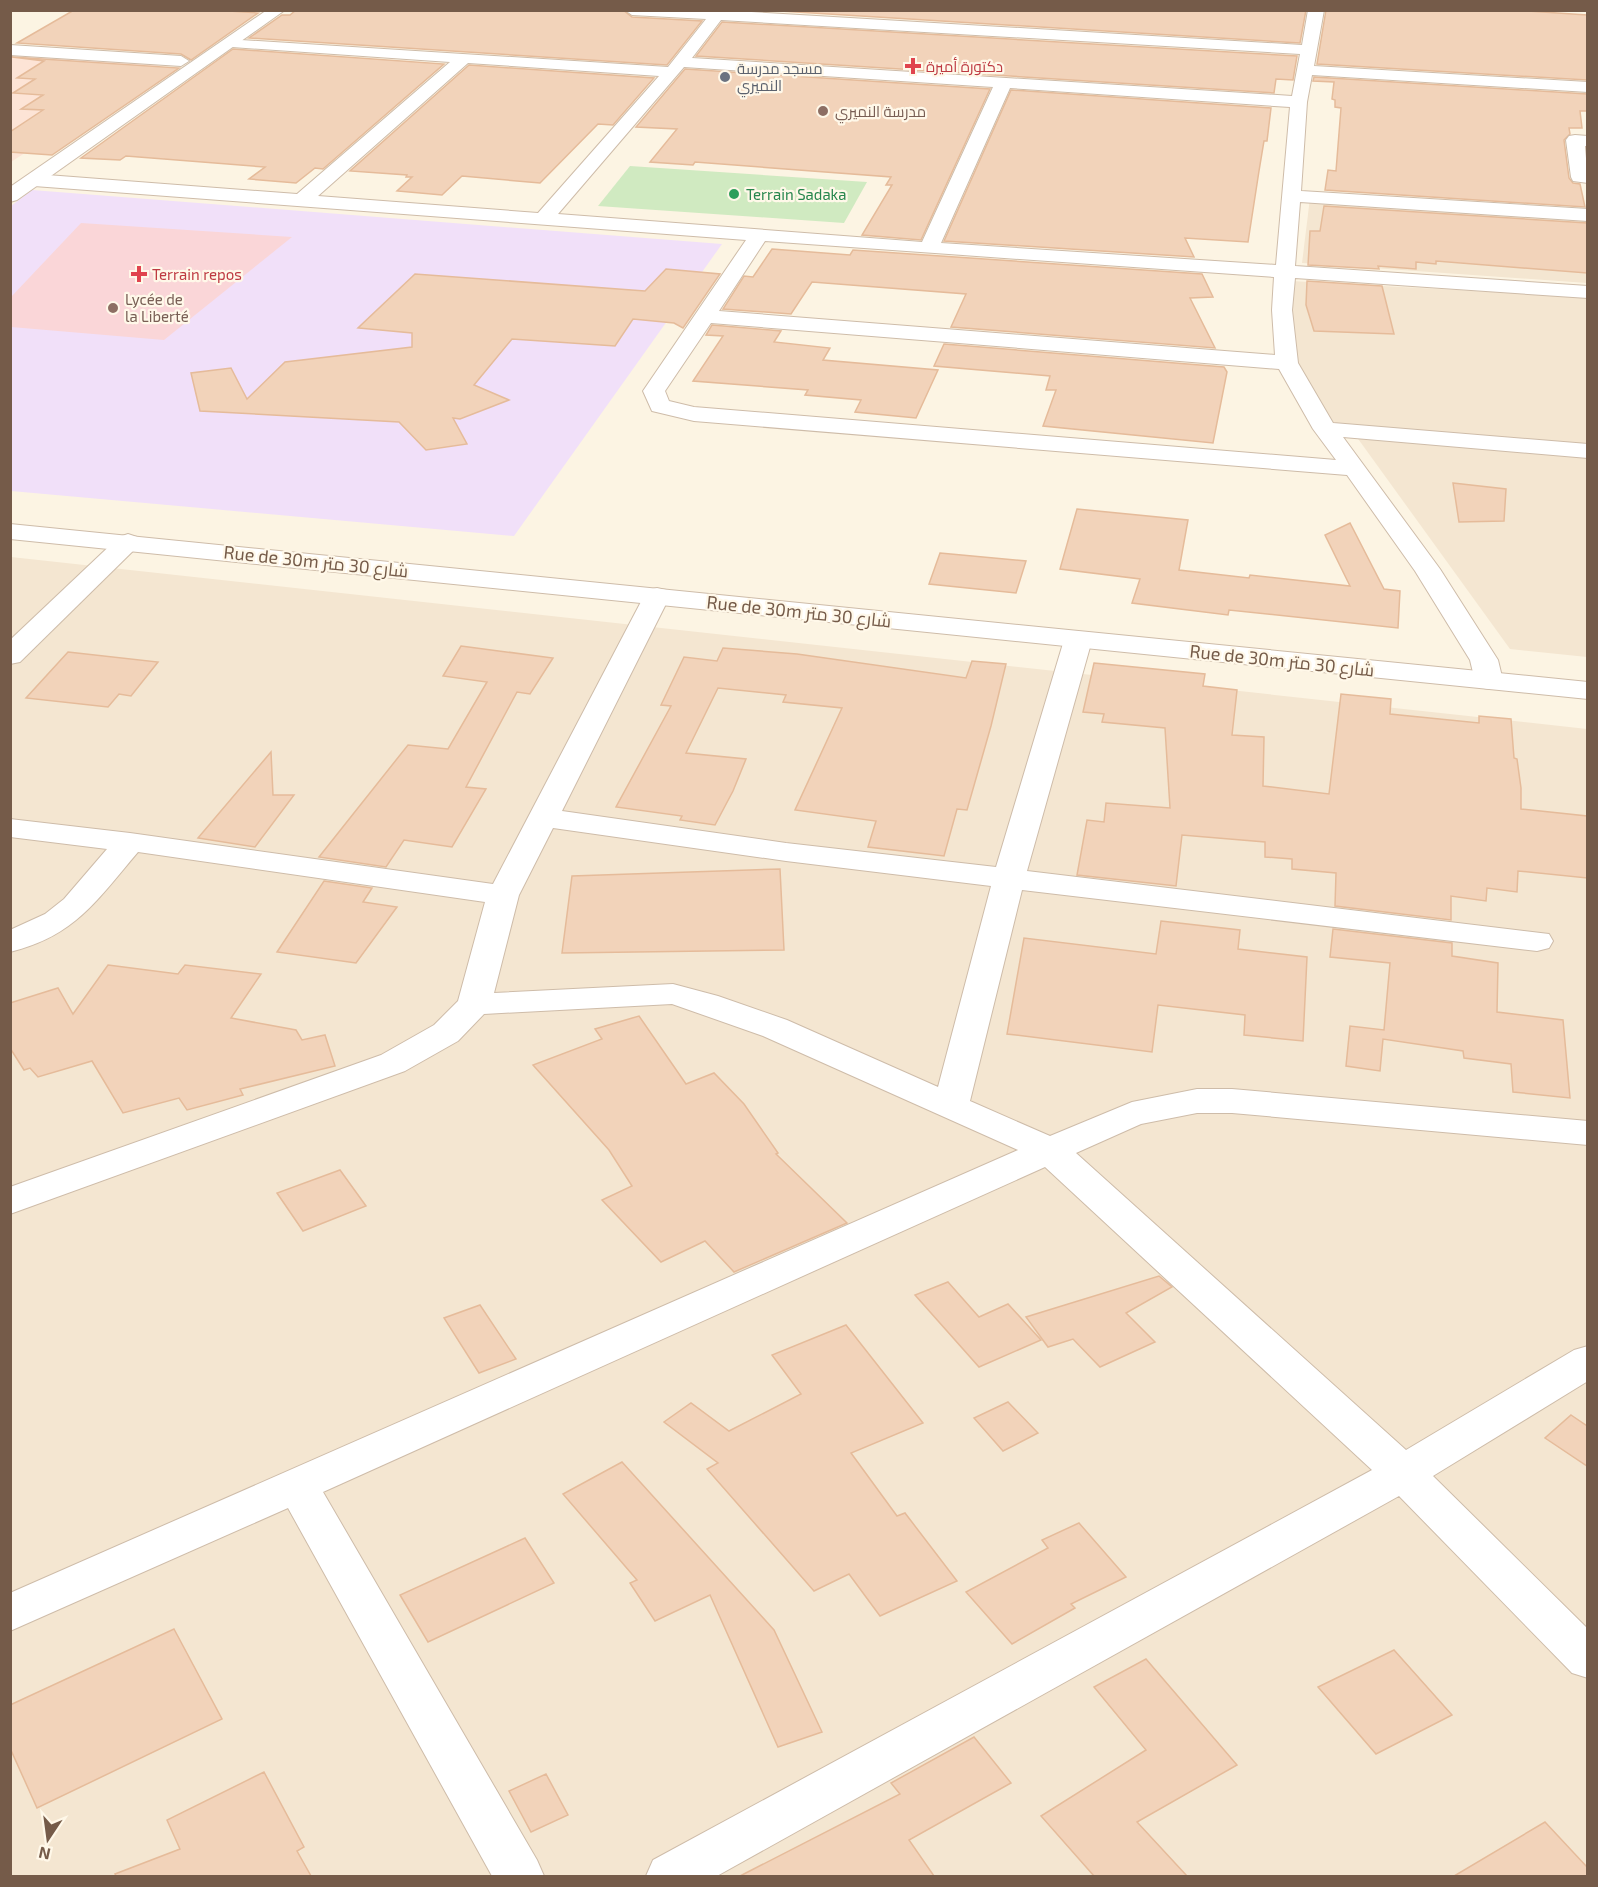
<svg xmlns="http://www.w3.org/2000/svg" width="1598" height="1887" viewBox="0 0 1598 1887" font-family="'Exo 2',Cairo,sans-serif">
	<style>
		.residential { fill: #f4e6d1 }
		.commercial { fill: #fde4d6 }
		.education { fill: #f1e0f9 }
		.medical { fill: #fad6d8 }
		.green { fill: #d0eac1 }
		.building { fill: #f2d3ba; stroke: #e5bb9a; stroke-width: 1.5 }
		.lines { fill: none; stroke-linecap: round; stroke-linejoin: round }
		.minor-casing { stroke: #cebca9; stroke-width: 2 }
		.tertiary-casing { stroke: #cebca9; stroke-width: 2 }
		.minor { fill: #fff; fill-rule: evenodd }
		.tertiary { fill: #fff; fill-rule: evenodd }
		.health-dot { fill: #e0444e; stroke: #fff8e9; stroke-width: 2 }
		.worship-dot { fill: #6b7280; stroke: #fff8e9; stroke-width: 2 }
		.education-dot { fill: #8d6e63; stroke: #fff8e9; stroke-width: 2 }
		.leisure-dot { fill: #2e9e5b; stroke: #fff8e9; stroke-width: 2 }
		.labels { text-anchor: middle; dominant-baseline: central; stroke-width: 4.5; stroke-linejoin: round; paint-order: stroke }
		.far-health-label { font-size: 15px; fill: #be3a42; stroke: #fff8e9; text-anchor: start }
		.far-worship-label { font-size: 15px; fill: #5b616d; stroke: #fff8e9; text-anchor: start }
		.far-education-label { font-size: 15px; fill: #785e54; stroke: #fff8e9; text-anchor: start }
		.far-leisure-label { font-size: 15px; fill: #27864d; stroke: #fff8e9; text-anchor: start }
		.street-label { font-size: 18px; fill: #755b49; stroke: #fff8e9 }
	</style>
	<rect width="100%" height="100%" fill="#fcf4e3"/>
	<!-- residential -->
	<g class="residential">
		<polygon points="1310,198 1587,217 1587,283 1302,263"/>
		<polygon points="1273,280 1587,297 1587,445 1333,425 1281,348"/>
		<polygon points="1356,436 1587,456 1587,657 1510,649"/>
		<polygon points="11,557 1587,729 1587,1876 11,1876"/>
	</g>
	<!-- commercial -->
	<polygon class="commercial" points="11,52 162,63 11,162"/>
	<!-- education -->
	<polygon class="education" points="32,190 722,244 514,536 11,491 11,206"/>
	<!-- medical -->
	<polygon class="medical" points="81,223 292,237 164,340 11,327 11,297"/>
	<!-- green -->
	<polygon class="green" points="630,166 867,182 844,223 598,206"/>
	<!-- building -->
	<g class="building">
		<polygon points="74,10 213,10 258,13 191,60 181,54 17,43"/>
		<polygon points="296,10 623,10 632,17 702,21 667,65 249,38 282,15 290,15"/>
		<polygon points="764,10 1306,10 1300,43"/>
		<polygon points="1326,10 1514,10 1587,15 1587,80 1317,64"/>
		<polygon points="722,22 1297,56 1293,80 1276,79 1274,93 696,56"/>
		<polygon points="233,49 444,64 323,169 315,168 296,183 249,179 265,167 126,156 120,160 81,158"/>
		<polygon points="12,57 179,68 52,155 10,152 10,132 43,110 21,109 43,95 13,93 35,79 17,78 44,61"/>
		<polygon points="469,65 654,78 613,125 598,124 540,183 462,176 442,195 397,191 412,177 406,177 407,175 350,171"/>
		<polygon points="685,69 990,89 921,240 862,235 892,185 886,185 891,177 695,162 693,165 650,162 677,129 636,127"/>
		<polygon points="1314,77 1587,94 1587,111 1580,111 1582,128 1569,128 1570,134 1564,140 1569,178 1573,183 1580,184 1585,207 1325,190 1328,170 1336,171 1341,108 1335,107 1335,100 1332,99 1334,82 1313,81"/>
		<polygon points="1011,90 1271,108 1267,141 1264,141 1259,171 1248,242 1185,238 1194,257 944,241"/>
		<polygon points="1324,206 1587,223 1587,273 1436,261 1436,264 1416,262 1416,269 1378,266 1379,269 1308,265 1310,231 1320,231"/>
		<polygon points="772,249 850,255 853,250 1202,274 1213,297 1190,298 1215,348 951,327 966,294 812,282 791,314 723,309 744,276 753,277"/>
		<polygon points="666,269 720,274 683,328 674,323 633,319 615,346 512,339 474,385 509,400 460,419 453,418 467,444 426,450 399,422 200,411 191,373 231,368 247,399 285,362 412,347 412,333 358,328 415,274 645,291"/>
		<polygon points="1307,281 1382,286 1394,334 1314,331 1306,305"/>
		<polygon points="712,325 781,331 774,342 830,348 823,360 938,370 916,418 855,412 861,400 805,395 808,390 693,381 723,336 706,335"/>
		<polygon points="944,344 1224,367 1227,372 1213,443 1043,426 1056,390 1046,390 1050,376 934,366"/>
		<polygon points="1453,483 1506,489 1504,521 1459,522"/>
		<polygon points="1077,509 1188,520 1179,570 1249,578 1250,575 1350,586 1325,535 1350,523 1384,589 1400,591 1398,628 1229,610 1228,615 1132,603 1140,579 1060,569"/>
		<polygon points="940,553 1026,561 1016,593 929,584"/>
		<polygon points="461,646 553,658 530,694 517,692 466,787 486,789 452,847 404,840 386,867 319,857 408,745 448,749 487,682 443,676"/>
		<polygon points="723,648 797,654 966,678 972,661 1006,664 991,726 967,810 957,809 944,856 868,847 876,821 795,810 842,708 783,702 786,695 718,688 686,753 746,759 733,791 715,825 680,820 682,816 616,807 671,706 661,705 684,657 717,661"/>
		<polygon points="68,652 158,662 131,696 119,694 108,707 26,698"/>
		<polygon points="1094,663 1205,674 1203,686 1237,690 1232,735 1264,737 1263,786 1329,794 1341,694 1391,699 1390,714 1479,723 1479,716 1511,719 1514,758 1517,759 1521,788 1521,809 1587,816 1587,878 1518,871 1517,892 1487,888 1486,901 1451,896 1451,920 1335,906 1336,873 1292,869 1292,859 1265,857 1265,842 1182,835 1176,886 1077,875 1087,820 1104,822 1106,803 1170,808 1165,728 1102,722 1104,714 1083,712"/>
		<polygon points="271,752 273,795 294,795 255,847 198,838"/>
		<polygon points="780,869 784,950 562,953 572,876"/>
		<polygon points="324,881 372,888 363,902 397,907 356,963 277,952"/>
		<polygon points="1161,921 1240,930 1238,949 1307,957 1303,1041 1244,1035 1245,1015 1158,1005 1152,1052 1007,1034 1024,938 1156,954"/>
		<polygon points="1333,929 1452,943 1452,956 1498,963 1497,1012 1563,1020 1570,1098 1513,1092 1511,1064 1464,1058 1463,1051 1383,1039 1380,1071 1346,1066 1350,1026 1384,1030 1390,963 1330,957"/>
		<polygon points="108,965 178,974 185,965 261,974 231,1018 296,1030 302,1040 325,1035 335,1066 240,1089 243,1095 187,1110 179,1098 123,1113 92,1061 38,1077 30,1068 24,1070 10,1048 10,1003 58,988 73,1014"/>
		<polygon points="639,1016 686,1084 714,1073 744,1104 778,1153 776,1154 847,1223 734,1272 705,1241 661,1262 602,1200 632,1186 609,1150 533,1065 602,1039 595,1029"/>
		<polygon points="340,1170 366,1206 303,1231 277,1193"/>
		<polygon points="1159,1276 1172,1287 1126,1313 1155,1342 1100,1367 1073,1339 1048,1347 1026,1317"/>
		<polygon points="948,1282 979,1317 1008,1304 1041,1340 979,1367 915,1295"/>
		<polygon points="480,1305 516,1359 479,1373 444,1318"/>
		<polygon points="846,1325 923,1423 851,1453 897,1516 905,1513 957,1581 880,1616 849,1574 814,1591 707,1469 718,1463 664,1422 691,1403 729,1431 801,1394 772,1355"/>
		<polygon points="1008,1402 1038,1433 1003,1451 974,1418"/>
		<polygon points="1571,1415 1587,1426 1587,1466 1545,1438"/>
		<polygon points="622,1462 774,1630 822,1732 778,1747 710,1595 655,1621 630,1583 637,1580 563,1494"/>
		<polygon points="1079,1523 1126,1577 1071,1604 1075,1608 1012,1644 966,1592 1048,1548 1042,1540"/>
		<polygon points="525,1538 554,1583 428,1642 400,1595"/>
		<polygon points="174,1629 222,1719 37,1808 10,1748 10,1705"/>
		<polygon points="1394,1650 1452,1715 1376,1754 1318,1687"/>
		<polygon points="1146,1659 1237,1765 1137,1822 1187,1876 1094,1876 1041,1816 1146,1750 1094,1687"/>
		<polygon points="974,1737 1011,1783 909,1840 934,1876 740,1876 900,1794 891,1783"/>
		<polygon points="264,1772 304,1847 297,1851 311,1876 116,1876 115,1874 180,1849 167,1820"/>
		<polygon points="546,1774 568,1815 531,1832 509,1791"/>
		<polygon points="1545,1822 1587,1867 1587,1876 1454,1876"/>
	</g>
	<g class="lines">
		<defs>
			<g id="minor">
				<path d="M 625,10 L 718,10 L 1302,45 L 1308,10 L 1324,10 L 1314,66 L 1588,82 L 1588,92 L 1312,75 L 1307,102 L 1301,191 L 1588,209 L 1588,221 L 1300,202 L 1295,266 L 1588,286 L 1588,298 L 1295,278 L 1292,310 L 1298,363 L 1333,423 L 1588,444 L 1588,458 L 1343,437 L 1440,569 L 1498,660 L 1503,681 L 1499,687 L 1489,689 L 1479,687 L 1475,681 L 1470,660 L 1415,571 L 1347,475 L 694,421 L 652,411 L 643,391 L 746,240 L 34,186 L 27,184 L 25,180 L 27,176 L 34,174 L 297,194 L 450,62 L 232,47 L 224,42 L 226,39 L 668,67 L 706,19 L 632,15 ZM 721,20 L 1300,54 L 1292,96 L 692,58 ZM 468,63 L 659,76 L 538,213 L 318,196 ZM 684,67 L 993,87 L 922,242 L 558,214 ZM 1010,88 L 1290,107 L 1276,265 L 941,243 ZM 765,241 L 1274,277 L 1272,310 L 1275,355 L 719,311 ZM 711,323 L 1279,369 L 1313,429 L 1336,460 L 694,407 L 669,401 L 665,391 Z"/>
				<polygon points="10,45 181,56 189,61 181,66 10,55"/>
				<polygon points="1575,135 1588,136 1588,146 1585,146 1588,183 1573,181 1571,177 1566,140 1569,136"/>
				<polygon points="128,534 137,537 141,542 137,547 20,662 10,664 10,640 119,537"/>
				<path d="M 657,588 L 666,590 L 670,596 L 562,811 L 786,843 L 996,867 L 1064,640 L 1068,634 L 1078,632 L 1088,634 L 1092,640 L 1027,871 L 1549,934 L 1553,941 L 1549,948 L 1537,951 L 1022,890 L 970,1101 L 1050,1136 L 1132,1102 L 1197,1089 L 1232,1089 L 1588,1121 L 1588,1145 L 1232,1113 L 1197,1113 L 1141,1124 L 1076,1153 L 1406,1450 L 1574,1350 L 1588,1346 L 1588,1381 L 1433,1476 L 1588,1629 L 1588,1678 L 1572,1673 L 1399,1496 L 717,1876 L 646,1876 L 653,1860 L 1372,1470 L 1045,1167 L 323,1492 L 537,1860 L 544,1876 L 492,1876 L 288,1508 L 10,1631 L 10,1593 L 1018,1150 L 763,1036 L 672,1004 L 484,1014 L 458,1041 L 405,1071 L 10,1214 L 10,1187 L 381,1055 L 434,1025 L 458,1001 L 485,902 L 138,852 C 97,900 75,936 10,952 L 10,930 L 45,914 L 64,899 L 107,849 L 10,837 L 10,819 L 130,833 L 493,884 L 644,596 L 648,590 ZM 553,828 L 786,861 L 991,886 L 938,1087 L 787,1020 L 718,996 L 673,984 L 494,993 L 519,895 Z"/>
			</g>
			<g id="tertiary">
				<polygon points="267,10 285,10 17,200 10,202 10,187"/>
				<polygon points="10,524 1588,682 1588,699 10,539"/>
			</g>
		</defs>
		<!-- minor casing -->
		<use href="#minor" class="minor-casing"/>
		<!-- tertiary casing -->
		<use href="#tertiary" class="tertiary-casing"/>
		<!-- minor -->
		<use href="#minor" class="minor"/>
		<!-- tertiary -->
		<use href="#tertiary" class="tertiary"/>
	</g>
	<!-- markers -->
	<g class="health-dot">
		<path d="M910 57h6v6h6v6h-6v6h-6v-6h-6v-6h6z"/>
		<path d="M136 265h6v6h6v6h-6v6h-6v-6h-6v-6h6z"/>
	</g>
	<circle class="worship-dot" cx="725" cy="77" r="6"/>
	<g class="education-dot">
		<circle cx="823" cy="111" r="6"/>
		<circle cx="113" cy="308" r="6"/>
	</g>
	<circle class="leisure-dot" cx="734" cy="194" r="6"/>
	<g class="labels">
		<!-- far-health labels -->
		<g class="far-health-label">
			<text x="926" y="66">دكتورة أميرة</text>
			<text x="152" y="274">Terrain repos</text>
		</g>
		<!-- far-worship labels -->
		<g class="far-worship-label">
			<text x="737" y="68">مسجد مدرسة<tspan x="737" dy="17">النميري</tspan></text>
		</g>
		<!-- far-education labels -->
		<g class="far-education-label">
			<text x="835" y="111">مدرسة النميري</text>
			<text x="125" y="299">Lycée de<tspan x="125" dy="17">la Liberté</tspan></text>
		</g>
		<!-- far-leisure labels -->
		<g class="far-leisure-label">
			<text x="746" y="194">Terrain Sadaka</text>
		</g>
		<!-- street labels -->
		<g class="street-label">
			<text transform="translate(316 561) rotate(6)">Rue de 30m شارع 30 متر</text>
			<text transform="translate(799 611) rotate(6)">Rue de 30m شارع 30 متر</text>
			<text transform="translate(1282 660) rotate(6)">Rue de 30m شارع 30 متر</text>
		</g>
	</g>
	<!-- border -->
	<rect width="1598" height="1887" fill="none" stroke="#755b49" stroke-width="24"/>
	<!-- north arrow -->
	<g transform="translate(48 1839) rotate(193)" stroke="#fff8e9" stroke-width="4.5" paint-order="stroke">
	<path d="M0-4.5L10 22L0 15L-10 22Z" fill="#755b49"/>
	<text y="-9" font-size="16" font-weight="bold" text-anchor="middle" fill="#755b49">N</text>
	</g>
</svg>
